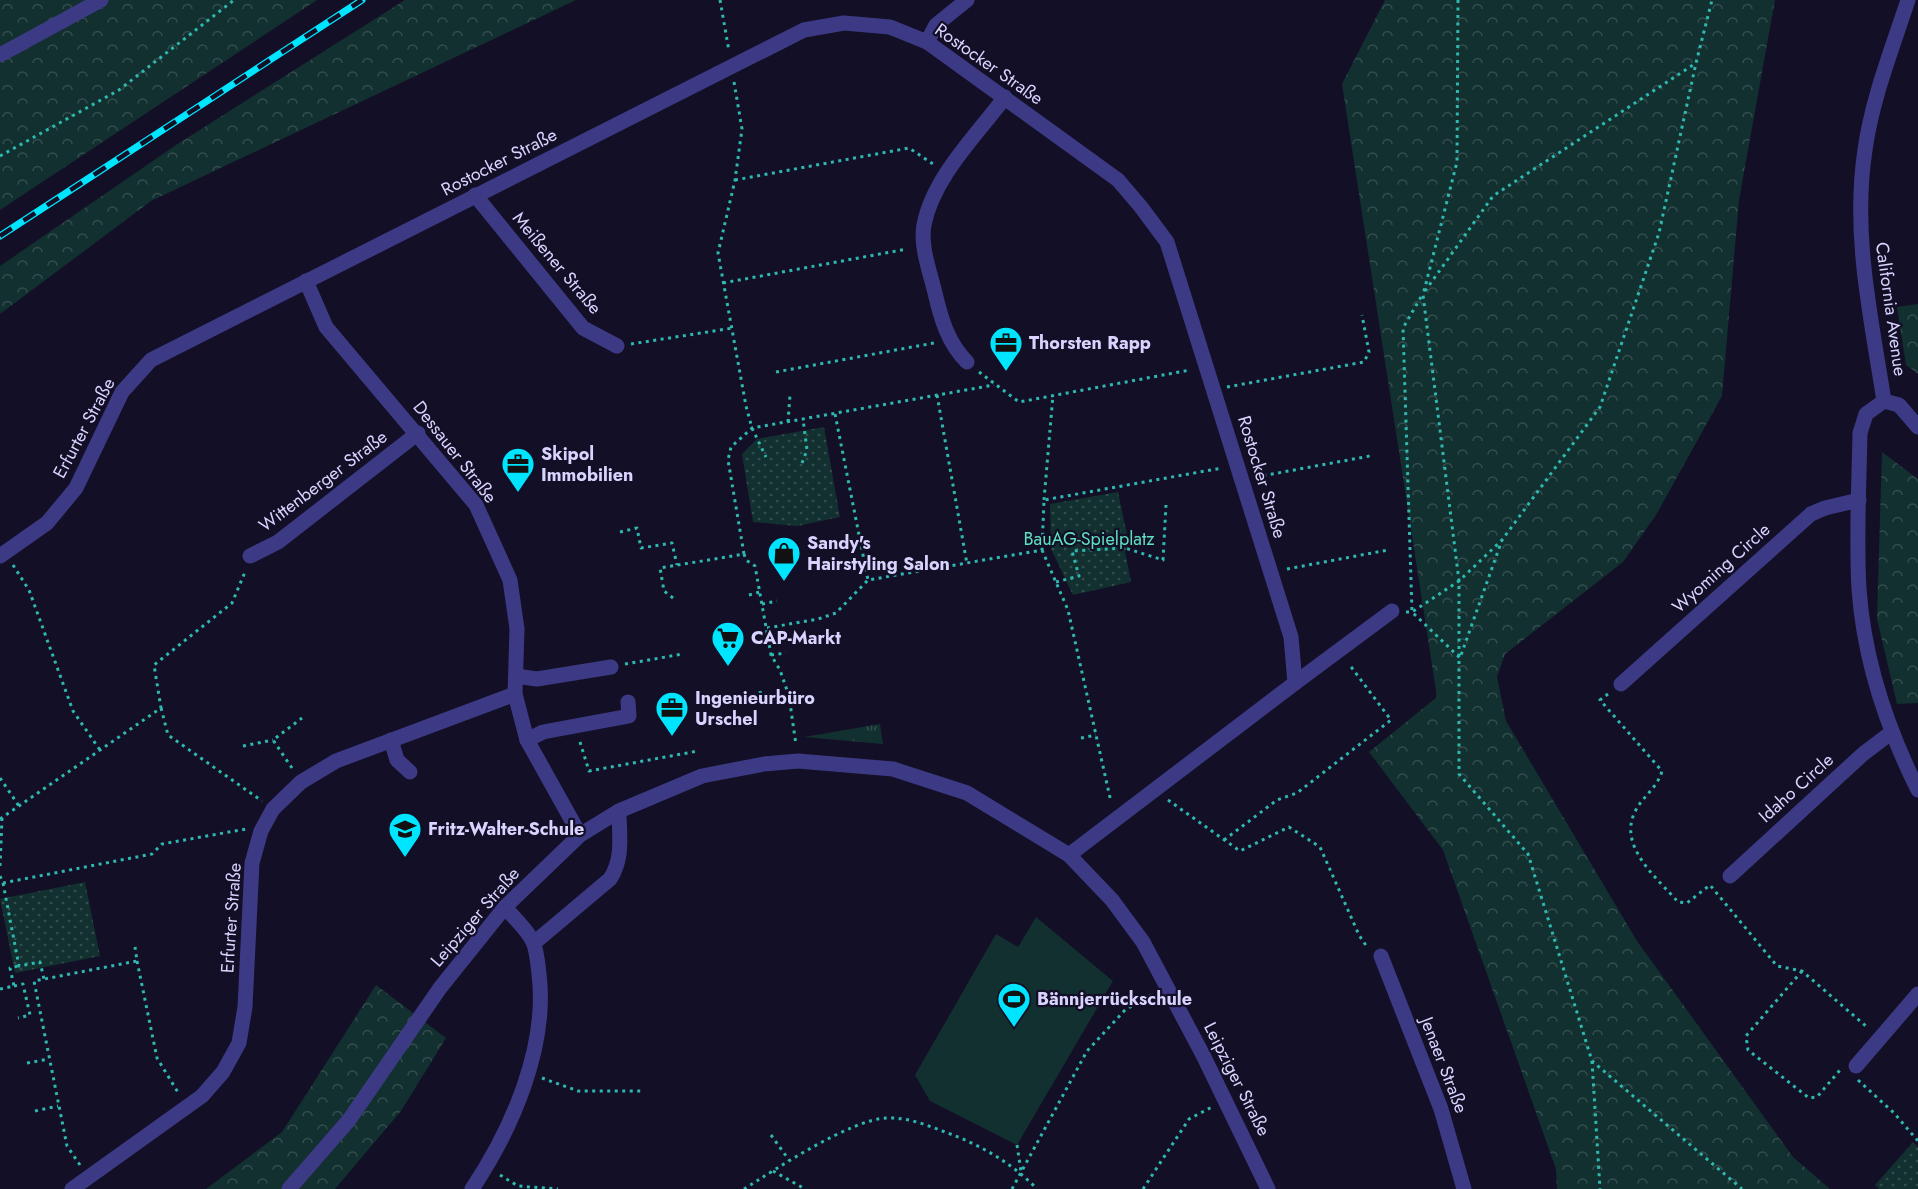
<svg xmlns="http://www.w3.org/2000/svg" width="1918" height="1189" viewBox="0 0 1918 1189" font-family="Jost,sans-serif">
	<style>
		.grass { fill: url(#grass-tufts) }
		.forest { fill: url(#forest-crowns) }
		.park { fill: url(#park-dots) }
		.garden { fill: #12302f }
		.lines { fill: none; stroke-linecap: round; stroke-linejoin: round }
		.path { stroke: #2fb8b0; stroke-width: 3; stroke-dasharray: 3 4.5; stroke-linecap: butt }
		.minor { stroke: #3d3a85; stroke-width: 15 }
		.rail-casing { stroke: #00e5ff; stroke-width: 7 }
		.rail { stroke: #130f26; stroke-width: 4.5; stroke-dasharray: 14; stroke-linecap: butt }
		.labels { text-anchor: middle; dominant-baseline: central; stroke-width: 4.5; stroke-linejoin: round; paint-order: stroke }
		.street-label { font-size: 18px; fill: #d9d4ff; stroke: #130f26 }
		.poi-label { font-size: 18px; font-weight: bold; fill: #d9d4ff; stroke: #130f26; text-anchor: start }
		.park-label { font-size: 18px; fill: #5fe0c0; stroke: #130f26 }
	</style>
	<defs>
		<pattern id="grass-tufts" width="24" height="20" patternUnits="userSpaceOnUse" patternTransform="scale(1.5)"><rect width="24" height="20" fill="#12302f"/><path d="M3 7l-1-3M5 7V3M7 7l1-3M15 17l-1-3M17 17v-4M19 17l1-3" fill="none" stroke="#344d4e"/></pattern>
		<pattern id="forest-crowns" width="20" height="18" patternUnits="userSpaceOnUse" patternTransform="scale(1.5)"><rect width="20" height="18" fill="#12302f"/><path d="M2 6a3 3 0 1 1 6 0M12 15a3 3 0 1 1 6 0" fill="none" stroke="#344d4e"/></pattern>
		<pattern id="park-dots" width="8" height="8" patternUnits="userSpaceOnUse" patternTransform="scale(1.5)"><rect width="8" height="8" fill="#12302f"/><path d="M2 2h.1M6 6h.1" fill="none" stroke="#344d4e" stroke-width="1.8" stroke-linecap="round"/></pattern>
	</defs>
	<rect width="100%" height="100%" fill="#130f26"/>
	<!-- grass -->
	<polygon class="grass" points="880,724 883,744 804,737"/>
	<!-- forest -->
	<g class="forest">
		<polygon points="0,0 317,0 0,210"/>
		<polygon points="405,0 576,0 151,201 0,314 0,266 176,145"/>
		<polygon points="1385,0 1775,0 1739,200 1722,396 1656,515 1623,562 1505,654 1497,677 1506,721 1637,941 1793,1157 1830,1189 1557,1189 1556,1169 1443,850 1369,752 1437,697 1342,84"/>
		<polygon points="1918,304 1918,374 1906,365 1897,307"/>
		<polygon points="1882,452 1918,479 1918,703 1897,704 1877,619"/>
		<polygon points="376,985 446,1038 401,1111 335,1189 206,1189 282,1132"/>
	</g>
	<!-- park -->
	<g class="park">
		<polygon points="824,427 840,517 797,526 753,522 742,454 757,439"/>
		<polygon points="1118,492 1129,544 1125,551 1131,582 1073,595 1051,549 1050,504"/>
		<polygon points="85,882 100,956 15,973 0,899"/>
		<polygon points="1913,1142 1918,1147 1918,1189 1879,1189 1875,1185"/>
	</g>
	<!-- garden -->
	<polygon class="garden" points="1036,917 1113,981 1017,1145 930,1101 915,1075 996,934 1018,947"/>
	<g class="lines">
		<!-- path -->
		<g class="path">
			<polyline points="720,0 729,51"/>
			<polyline points="1458,0 1457,162 1423,295 1459,581 1459,774 1528,854 1592,1061 1742,1189"/>
			<polyline points="734,82 742,129 735,180 718,253 746,406 752,428 766,457"/>
			<polyline points="0,156 119,90 234,0"/>
			<polyline points="735,180 909,148 933,164"/>
			<polyline points="723,283 907,249"/>
			<polyline points="1425,291 1493,196 1696,63"/>
			<polyline points="1421,297 1403,328 1412,612 1460,658 1502,540"/>
			<polyline points="631,344 733,328"/>
			<polyline points="776,372 934,343"/>
			<polyline points="979,372 1019,402 1190,370"/>
			<polyline points="1227,387 1364,362 1369,352 1362,315"/>
			<polyline points="937,395 967,564"/>
			<polyline points="835,414 868,580"/>
			<polyline points="788,422 790,395"/>
			<polyline points="802,463 807,450 803,419"/>
			<polyline points="1256,477 1370,456"/>
			<polyline points="1044,500 1053,395"/>
			<polyline points="620,532 637,528 641,548 672,543 677,565"/>
			<polyline points="1042,550 1068,610 1111,802"/>
			<polyline points="744,554 746,560 755,566 771,655 780,670 789,696 796,745"/>
			<polyline points="13,565 29,590 73,711 100,750"/>
			<polyline points="1287,569 1388,550"/>
			<polyline points="1056,582 1079,576 1072,551 1125,548 1163,560 1166,505"/>
			<polyline points="749,595 760,592"/>
			<polyline points="673,598 664,591 660,568 744,554 728,460 731,447 752,428 994,385"/>
			<polyline points="762,604 777,601"/>
			<polyline points="1406,612 1412,612 1459,581 1502,540 1600,407 1659,233 1696,63 1712,0"/>
			<polyline points="767,628 818,619 836,613 868,580 1042,550 1044,500 1222,468"/>
			<polyline points="771,655 786,653"/>
			<polyline points="625,664 683,654"/>
			<polyline points="760,691 762,702 789,696"/>
			<path d="M 1608,694 L 1600,700 L 1662,771 C 1657,789 1641,797 1634,814 C 1619,848 1659,880 1678,902 L 1687,903 L 1710,885 L 1777,966 L 1802,971 L 1867,1027"/>
			<polyline points="161,708 168,735 262,801"/>
			<polyline points="1081,738 1096,735"/>
			<polyline points="580,742 589,771 698,751"/>
			<polyline points="243,746 273,740"/>
			<polyline points="292,768 273,740 302,718"/>
			<polyline points="0,778 19,806"/>
			<polyline points="1168,800 1240,851 1289,827 1320,847 1359,935 1367,947"/>
			<polyline points="0,819 161,708 154,665 232,603 245,572"/>
			<polyline points="1224,840 1277,800 1297,793 1391,720 1349,664"/>
			<polyline points="0,866 2,818"/>
			<polyline points="0,876 3,883 152,854 162,844 246,829"/>
			<polyline points="3,883 19,966 40,962 44,979"/>
			<polyline points="137,961 157,1058 179,1094"/>
			<polyline points="1802,971 1746,1036 1748,1050 1809,1098 1817,1097 1840,1070"/>
			<polyline points="14,986 23,984 30,1015 18,1018"/>
			<polyline points="0,989 14,986 10,968 18,966"/>
			<polyline points="1592,1061 1600,1189"/>
			<polyline points="27,1063 49,1059"/>
			<polyline points="542,1078 578,1091 641,1091"/>
			<polyline points="1858,1080 1894,1113 1918,1141"/>
			<polyline points="35,1111 58,1106"/>
			<polyline points="771,1135 789,1160"/>
			<polyline points="1017,1145 1021,1171"/>
			<polyline points="80,1165 67,1146 34,981 137,961 135,947"/>
			<polyline points="773,1171 805,1189"/>
			<polyline points="500,1175 518,1186 558,1189"/>
			<path d="M 744,1189 C 776,1169 851,1119 887,1118 C 910,1117 931,1127 953,1135 C 984,1147 1014,1165 1037,1189"/>
			<polyline points="1012,1189 1087,1051 1125,1010 1153,994"/>
			<polyline points="1143,1189 1189,1119 1212,1107"/>
		</g>
		<!-- minor -->
		<g class="minor">
			<polyline points="927,42 936,25 967,0"/>
			<polyline points="0,55 101,0"/>
			<polyline points="475,195 583,328 617,346"/>
			<polyline points="306,281 326,327 476,505 510,580 517,629 515,694 527,740 580,835"/>
			<path d="M 967,362 C 948,343 941,319 935,293 C 930,272 920,246 924,225 C 933,177 977,135 1005,97"/>
			<path d="M 1884,401 L 1866,414 L 1860,433 C 1859,485 1856,538 1859,589 C 1864,660 1887,728 1918,790"/>
			<path d="M 1884,401 C 1871,317 1852,234 1865,150 C 1872,99 1892,49 1908,0"/>
			<polyline points="1884,401 1899,405 1918,427"/>
			<polyline points="0,556 47,523 76,488 122,392 151,360 804,30 844,23 890,27 927,42 1118,180 1141,207 1167,242 1291,637 1295,683 1069,855"/>
			<polyline points="250,556 278,542 418,433"/>
			<polyline points="516,676 537,679 611,667"/>
			<polyline points="1295,683 1392,611"/>
			<polyline points="1621,684 1811,514 1825,508 1859,500"/>
			<polyline points="391,740 397,760 410,772"/>
			<polyline points="527,740 543,732 629,716 628,702"/>
			<polyline points="1730,876 1863,754 1892,732"/>
			<path d="M 534,943 L 610,879 C 624,858 619,834 619,811"/>
			<polyline points="1381,956 1441,1109 1464,1189"/>
			<polyline points="1856,1066 1918,994"/>
			<polyline points="72,1189 202,1096 223,1072 239,1043 245,1007 252,863 261,831 273,809 301,782 336,761 515,694"/>
			<polyline points="289,1189 349,1120 440,988 505,907 580,835 619,811 702,776 764,764 798,761 893,769 967,793 1069,855 1112,900 1143,942 1203,1055 1268,1189"/>
			<path d="M 472,1189 C 512,1129 548,1047 539,974 C 538,965 537,951 533,942 C 528,930 513,917 505,907"/>
		</g>
		<defs>
			<polyline id="rail" points="0,236 362,0"/>
		</defs>
		<!-- rail casing -->
		<use href="#rail" class="rail-casing"/>
		<!-- rail -->
		<use href="#rail" class="rail"/>
	</g>
	<!-- icons -->
	<defs>
		<symbol id="office-pin" viewBox="-11 -11 22 30"><path d="M0 17L-7.5 6A9.5 9.5 0 1 1 7.5 6Z" fill="#00e5ff" stroke="#130f26"/><path d="M-6-3h4V-5.5h4V-3h4V5H-6ZM-1-4.5V-3h2v-1.5ZM-6 0V1H6V0Z" fill="#111"/></symbol>
		<symbol id="shop-pin" viewBox="-11 -11 22 30"><path d="M0 17L-7.5 6A9.5 9.5 0 1 1 7.5 6Z" fill="#00e5ff" stroke="#130f26"/><path d="M-5-2.5h2.3a2.7 3.5 0 0 1 5.4 0H5L5.5 6h-11ZM-1.5-2.5h3a1.5 2.3 0 0 0-3 0Z" fill="#111"/></symbol>
		<symbol id="supermarket-pin" viewBox="-11 -11 22 30"><path d="M0 17L-7.5 6A9.5 9.5 0 1 1 7.5 6Z" fill="#00e5ff" stroke="#130f26"/><path d="M-6-5.5h2.5l.6 2H6L4.5 2H-2.5L-4.4-4H-6ZM-1.5 3.2a1.3 1.3 0 1 0 .1 0ZM3 3.2a1.3 1.3 0 1 0 .1 0Z" fill="#111"/></symbol>
		<symbol id="school-pin" viewBox="-11 -11 22 30"><path d="M0 17L-7.5 6A9.5 9.5 0 1 1 7.5 6Z" fill="#00e5ff" stroke="#130f26"/><path d="M0-5L7-2L0 1L-7-2ZM-4 1L0 2.5L4 1V4Q0 6-4 4Z" fill="#111"/></symbol>
		<symbol id="stadium-pin" viewBox="-11 -11 22 30"><path d="M0 17L-7.5 6A9.5 9.5 0 1 1 7.5 6Z" fill="#00e5ff" stroke="#130f26"/><path d="M0-5a6.5 5 0 1 0 0 10a6.5 5 0 1 0 0-10ZM-3.5-1.8h7v3.6h-7Z" fill="#111"/></symbol>
	</defs>
	<g fill-rule="evenodd">
		<use href="#office-pin" x="987" y="324" width="38" height="52"/>
		<use href="#office-pin" x="499" y="445" width="38" height="52"/>
		<use href="#shop-pin" x="765" y="534" width="38" height="52"/>
		<use href="#supermarket-pin" x="709" y="619" width="38" height="52"/>
		<use href="#office-pin" x="653" y="689" width="38" height="52"/>
		<use href="#school-pin" x="386" y="810" width="38" height="52"/>
		<use href="#stadium-pin" x="995" y="980" width="38" height="52"/>
	</g>
	<g class="labels">
		<!-- street labels -->
		<g class="street-label">
			<text transform="translate(989 64) rotate(35)">Rostocker Straße</text>
			<text transform="translate(499 162) rotate(-27)">Rostocker Straße</text>
			<text transform="translate(557 263) rotate(50)">Meißener Straße</text>
			<text transform="translate(1891 309) rotate(82)">California Avenue</text>
			<text transform="translate(84 428) rotate(-62)">Erfurter Straße</text>
			<text transform="translate(455 452) rotate(52)">Dessauer Straße</text>
			<text transform="translate(1262 477) rotate(73)">Rostocker Straße</text>
			<text transform="translate(323 481) rotate(-37)">Wittenberger Straße</text>
			<text transform="translate(1721 568) rotate(-42)">Wyoming Circle</text>
			<text transform="translate(1796 788) rotate(-42)">Idaho Circle</text>
			<text transform="translate(475 917) rotate(-49)">Leipziger Straße</text>
			<text transform="translate(231 918) rotate(-86)">Erfurter Straße</text>
			<text transform="translate(1444 1065) rotate(69)">Jenaer Straße</text>
			<text transform="translate(1237 1079) rotate(63)">Leipziger Straße</text>
		</g>
		<!-- poi labels -->
		<g class="poi-label">
			<text x="1029" y="343">Thorsten Rapp</text>
			<text x="541" y="454">Skipol<tspan x="541" dy="21">Immobilien</tspan></text>
			<text x="807" y="543">Sandy's<tspan x="807" dy="21">Hairstyling Salon</tspan></text>
			<text x="751" y="638">CAP-Markt</text>
			<text x="695" y="698">Ingenieurbüro<tspan x="695" dy="21">Urschel</tspan></text>
			<text x="428" y="829">Fritz-Walter-Schule</text>
			<text x="1037" y="999">Bännjerrückschule</text>
		</g>
		<!-- park labels -->
		<g class="park-label">
			<text x="1089" y="539">BauAG-Spielplatz</text>
		</g>
	</g>
</svg>
